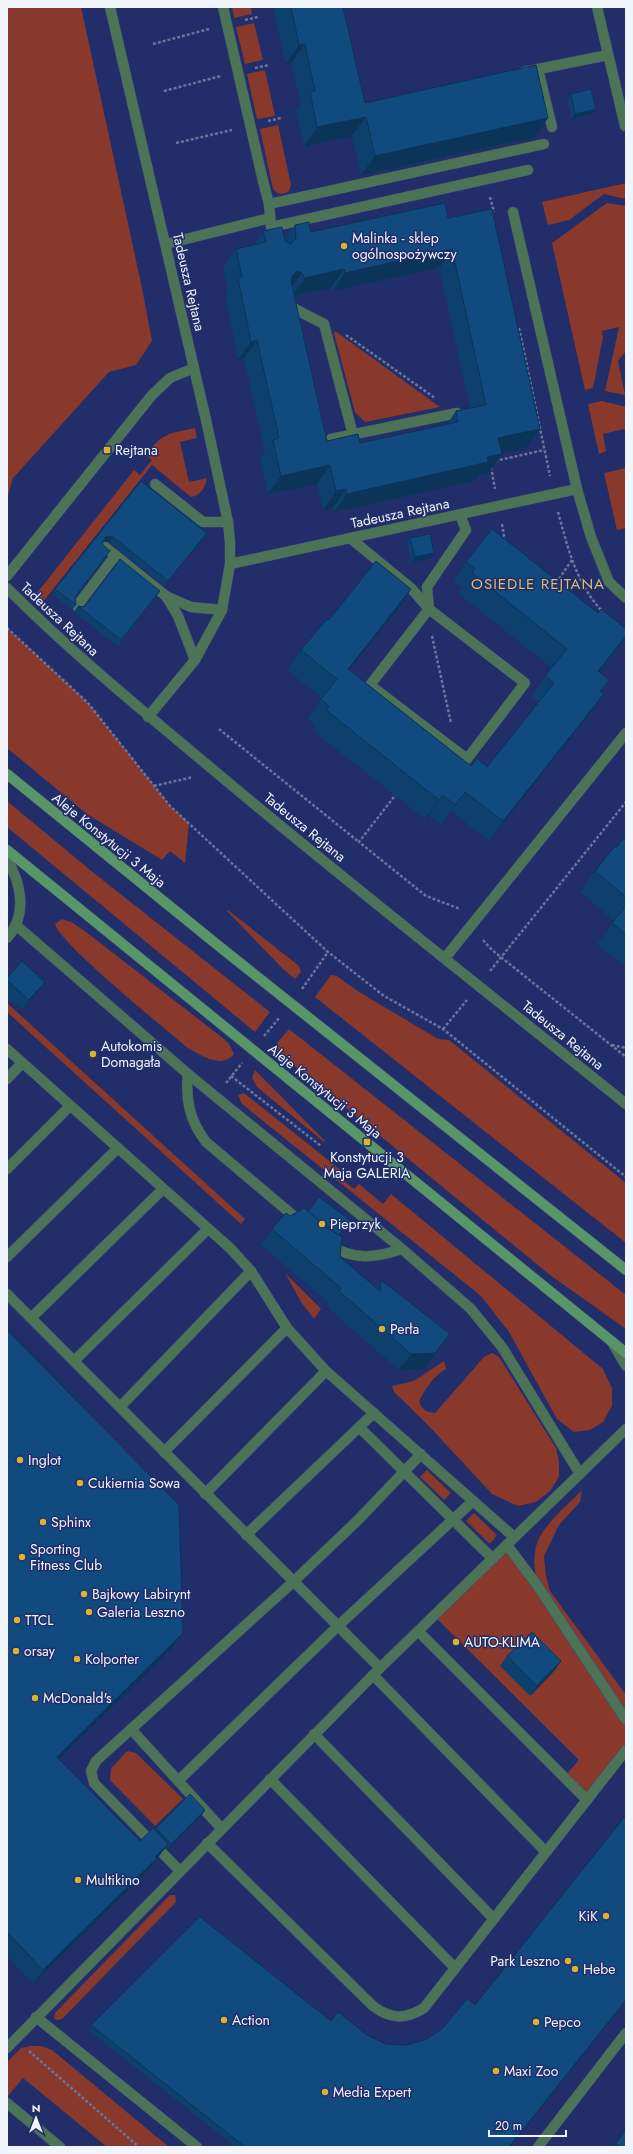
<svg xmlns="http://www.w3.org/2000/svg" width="633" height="2154" viewBox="0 0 633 2154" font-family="Jost,sans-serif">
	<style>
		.green { fill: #89382c }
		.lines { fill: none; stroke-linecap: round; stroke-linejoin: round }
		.service-casing { stroke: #3e4a7d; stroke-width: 11 }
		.pedestrian-casing { stroke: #3e4a7d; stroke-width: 11 }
		.minor-casing { stroke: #3e4a7d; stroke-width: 11 }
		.secondary-casing { stroke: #3e4a7d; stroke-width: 11 }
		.path { stroke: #6a749c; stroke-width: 2.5; stroke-dasharray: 3 2; stroke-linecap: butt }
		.service { stroke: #4d7356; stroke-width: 10 }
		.pedestrian { stroke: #4d7356; stroke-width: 10 }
		.minor { stroke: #4d7356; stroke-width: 10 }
		.secondary { stroke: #589667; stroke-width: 10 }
		.wall { fill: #0e406d; fill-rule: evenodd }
		.shaded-wall { fill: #0b3459 }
		.building { fill: #104a7f; stroke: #0b3459; fill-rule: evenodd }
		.poi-dot { fill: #dab333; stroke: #212e69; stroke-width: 1.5 }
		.labels { text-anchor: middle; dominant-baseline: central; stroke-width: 3; stroke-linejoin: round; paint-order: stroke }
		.poi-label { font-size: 14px; fill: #f1f4fb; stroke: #212e69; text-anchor: start }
		.street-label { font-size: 14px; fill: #f1f4fb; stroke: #212e69 }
		.neighbourhood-label { font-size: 15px; letter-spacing: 1px; fill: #d9be73; stroke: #212e69 }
	</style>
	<rect width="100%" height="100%" fill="#212e69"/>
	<!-- green -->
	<g class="green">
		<polygon points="7,7 81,7 142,288 152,341 136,365 109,372 13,478 7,499"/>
		<polygon points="232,7 251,7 252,14 234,18"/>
		<polygon points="254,23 263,60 245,64 236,27"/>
		<polygon points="265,70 275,116 257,119 247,74"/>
		<path d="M 278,125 L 291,185 L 289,191 C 283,195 278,195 273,189 L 260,129 Z"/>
		<polygon points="626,183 626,199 604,194 569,220 548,225 542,202"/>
		<polygon points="607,203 626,206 626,351 618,361 625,395 605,391 619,327 602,331 603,337 593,388 585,390 552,243"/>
		<polygon points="335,331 440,407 365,422 355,412 334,334"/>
		<polygon points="602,401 626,407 626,434 624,429 603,434 606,451 599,454 588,404"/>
		<path d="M 195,428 L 197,438 L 180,442 L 189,482 L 207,478 C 205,487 202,495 191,497 L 152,465 L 42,603 L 37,593 L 134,470 L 140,475 L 152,460 L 146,455 C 163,432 168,434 195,428 Z"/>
		<polygon points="626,468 626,528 617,530 604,473"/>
		<polygon points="7,628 88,703 170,806 189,823 185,863 170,851 162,860 87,814 7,748"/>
		<polygon points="7,801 95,874 270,1012 255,1032 7,827"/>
		<polygon points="228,910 299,966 301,972 295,979 283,969 227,911"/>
		<path d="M 62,919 L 73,923 L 86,932 L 224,1039 L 229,1044 L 234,1054 C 221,1069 203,1056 189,1049 C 167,1030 60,944 55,924 Z"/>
		<polygon points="331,975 337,976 356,990 438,1039 449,1040 626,1183 626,1243 315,997"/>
		<polygon points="7,1003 245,1219 241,1224 7,1012"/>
		<polygon points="289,1029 626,1295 626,1329 550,1275 273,1048"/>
		<polygon points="255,1070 325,1141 324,1142 257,1087 252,1078"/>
		<polygon points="244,1093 342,1171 338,1176 354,1189 359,1184 383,1204 391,1194 603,1369 612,1388 612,1406 603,1422 590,1430 574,1432 557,1419 509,1332 481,1296 242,1104 238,1095"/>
		<polygon points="285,1273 321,1309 314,1319 301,1302"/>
		<path d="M 492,1353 L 499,1357 L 556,1448 L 559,1461 L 559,1477 L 550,1491 L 536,1502 L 518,1506 L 492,1494 L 427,1424 L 394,1392 L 392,1386 L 414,1381 L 444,1361 L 446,1369 C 433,1376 426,1388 419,1401 C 422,1410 426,1412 435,1413 L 484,1357 Z"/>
		<polygon points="427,1470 451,1493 444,1500 420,1477"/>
		<path d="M 582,1490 L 580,1502 L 559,1525 L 544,1556 L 546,1576 L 550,1591 L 626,1695 L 626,1750 L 587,1800 L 564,1777 L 579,1760 L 434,1616 L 507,1545 L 537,1585 C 535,1572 533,1560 536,1547 C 540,1527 568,1505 582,1490 Z"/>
		<polygon points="474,1513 497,1535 490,1544 466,1521"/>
		<polygon points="127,1751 136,1753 183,1799 155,1826 110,1780 111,1769"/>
		<polygon points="170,1895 175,1895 176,1902 62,2019 57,2020 54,2018 55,2013"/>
		<polygon points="31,2046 42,2046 52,2050 169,2147 107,2147 23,2078 8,2096 7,2062 21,2048"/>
	</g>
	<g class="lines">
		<defs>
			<g id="service">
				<polyline points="155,484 203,522 228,522"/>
				<polyline points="105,547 166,596 191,607 222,610"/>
				<polyline points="7,576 152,395 170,378 194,368"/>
				<polyline points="166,596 178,616 195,660"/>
				<polyline points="77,606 115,556"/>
				<polyline points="17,926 188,1074 402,1249 470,1308 502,1347 580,1474"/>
				<path d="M 188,1074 C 185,1100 190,1121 206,1142 L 302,1223"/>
				<path d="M 328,1244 C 354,1261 375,1258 402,1249"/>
				<polyline points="36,2017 197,2147"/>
				<polyline points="538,2147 626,2033"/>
			</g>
			<g id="pedestrian">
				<polyline points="263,181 269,204 271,226"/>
				<polyline points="269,204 544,144"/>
				<polyline points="271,227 528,170"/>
				<polyline points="287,305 324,324 353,435"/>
				<polyline points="331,439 457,413"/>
			</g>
			<g id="minor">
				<polyline points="110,7 206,420 228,522 230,543 230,564 222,610 195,660 148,717"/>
				<polyline points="223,7 263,181"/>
				<polyline points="597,7 625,126"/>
				<polyline points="538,69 552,127"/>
				<polyline points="524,72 608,55"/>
				<polyline points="513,212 577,489 591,537 609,582 626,598"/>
				<polyline points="166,244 270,218"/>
				<polyline points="350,538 411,588 429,609 525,683 467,759 370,685 429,609 427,587 466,530 460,515"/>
				<polyline points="230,564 577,489"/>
				<path d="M 7,588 C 75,656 149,716 223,778 C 355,889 491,995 626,1104"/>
				<path d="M 7,859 C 21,883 28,915 7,938"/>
				<polyline points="445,958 626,733"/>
				<polyline points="7,1049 230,1248 251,1271 287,1328 326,1371 514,1537"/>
				<polyline points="7,1079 22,1063"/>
				<polyline points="7,1169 70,1106"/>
				<polyline points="7,1257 118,1148"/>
				<polyline points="7,1294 380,1668"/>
				<polyline points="31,1318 163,1189"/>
				<polyline points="613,1344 626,1366"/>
				<polyline points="74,1361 208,1229"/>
				<polyline points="120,1407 251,1271"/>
				<polyline points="359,1427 493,1559"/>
				<polyline points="164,1452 287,1328"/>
				<polyline points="205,1494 326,1371"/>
				<polyline points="246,1535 374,1413"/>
				<polyline points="507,1545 537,1585 626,1720"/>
				<polyline points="418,1631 587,1800"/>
				<polyline points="373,1675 546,1852"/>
				<polyline points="131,1729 221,1828"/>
				<polyline points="314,1734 494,1919"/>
				<polyline points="270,1779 455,1968"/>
				<polyline points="178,1781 338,1626 473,1501"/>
				<path d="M 207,1843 L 373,2006 C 390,2019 405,2020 424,2008 L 626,1750"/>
				<polyline points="180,1871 94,1783 91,1771 96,1761 293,1582 358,1520 421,1454"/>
				<polyline points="7,2048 380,1668 626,1429"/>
				<polyline points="7,2103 60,2147"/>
			</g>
			<g id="secondary">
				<polyline points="7,774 220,947 626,1270"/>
				<polyline points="7,850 626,1353"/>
			</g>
		</defs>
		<!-- service casing -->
		<use href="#service" class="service-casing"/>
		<!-- pedestrian casing -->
		<use href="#pedestrian" class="pedestrian-casing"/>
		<!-- minor casing -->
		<use href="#minor" class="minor-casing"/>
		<!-- secondary casing -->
		<use href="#secondary" class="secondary-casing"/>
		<!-- path -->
		<g class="path">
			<polyline points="245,20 258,17"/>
			<polyline points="153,44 209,29"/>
			<polyline points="255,68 269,65"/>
			<polyline points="164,91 221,76"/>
			<polyline points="268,121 281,118"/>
			<polyline points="176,143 232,130"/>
			<polyline points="490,197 494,212"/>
			<polyline points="519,328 550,476"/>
			<polyline points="346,335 435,398"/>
			<polyline points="495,461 544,450"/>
			<polyline points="491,467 495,489"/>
			<path d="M 558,512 C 568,548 576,584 603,612"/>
			<polyline points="502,524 505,542"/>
			<polyline points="556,583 572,560"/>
			<polyline points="7,628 88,703 170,806 328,952 384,996 443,1029 626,1177"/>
			<polyline points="432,636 451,723"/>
			<polyline points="219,729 359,842"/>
			<polyline points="154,786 193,777"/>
			<polyline points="397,793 359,842 426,896 460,909"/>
			<polyline points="483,940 492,950 626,1057"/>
			<polyline points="490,971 626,802"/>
			<polyline points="302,989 328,952"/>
			<polyline points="443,1029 467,1000"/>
			<polyline points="264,1036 280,1017"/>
			<polyline points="612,1045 626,1048"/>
			<polyline points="231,1076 321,1146"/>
			<polyline points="226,1083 242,1063"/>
			<polyline points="29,2051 139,2147"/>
		</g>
		<!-- service -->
		<use href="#service" class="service"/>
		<!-- pedestrian -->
		<use href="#pedestrian" class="pedestrian"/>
		<!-- minor -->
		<use href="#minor" class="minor"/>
		<!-- secondary -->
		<use href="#secondary" class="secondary"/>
	</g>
	<!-- wall -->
	<g class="wall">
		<polygon points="273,7 343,7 365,103 535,137 361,175 352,136 304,147 296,111 301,105 291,63 286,64"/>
		<polygon points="571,94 592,114 572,119 567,99"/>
		<path d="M 448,218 L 540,429 L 527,447 L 501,453 L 502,454 L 489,473 L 479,475 L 475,481 L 334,512 L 333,508 L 323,510 L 317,484 L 268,494 L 260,458 L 265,452 L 244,359 L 238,360 L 225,296 L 228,292 L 223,267 L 236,249 L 254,245 L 263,231 L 284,239 L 295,225 L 311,232 ZM 439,268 L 470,408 L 456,411 L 447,424 L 360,443 L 327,441 L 294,296 L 331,288 L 332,291 Z"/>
		<polygon points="141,481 204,538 164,586 109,542 104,541 75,597 76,605 72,610 52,594"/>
		<polygon points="410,538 431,558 411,563 407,544"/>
		<polygon points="466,562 616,651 599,672 609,680 601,692 590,713 489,841 451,811 441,825 429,815 425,819 312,730 315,725 307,719 322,698 287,670 301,650 329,620 411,589 398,609 349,670 471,766 487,767 539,702 532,696 552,668 458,593 462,588 453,582"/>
		<polygon points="156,596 118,646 74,612 78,606 83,607"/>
		<polygon points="626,836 626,967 597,944 614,921 580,892 595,871 617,847"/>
		<polygon points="7,978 45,982 38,992 22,1010 7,997"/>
		<polygon points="304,1208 339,1235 340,1257 376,1288 381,1280 450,1334 439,1350 424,1369 399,1370 327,1307 330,1304 261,1245 272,1229 290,1216"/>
		<polygon points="7,1330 183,1633 173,1647 59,1759 140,1841 154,1830 156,1828 205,1810 201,1816 168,1849 166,1847 147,1872 33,1984 7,1956"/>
		<polygon points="507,1656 561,1661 554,1671 530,1696 500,1666"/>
		<polygon points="626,2001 510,2147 235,2147 88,2030 91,2025 331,2021 386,2044 407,2045 427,2039 475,2005"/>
		<polygon points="616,2143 626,2147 613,2147"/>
	</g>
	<!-- shaded-wall -->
	<g class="shaded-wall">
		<polygon points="305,44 291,63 286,64 299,45"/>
		<polygon points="596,109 592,114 572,119 575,114"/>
		<polygon points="366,117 352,136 304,147 317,127"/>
		<polygon points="548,118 535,137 361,175 375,156"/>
		<polygon points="452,249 439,268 332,291 345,273"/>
		<polygon points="344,269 331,288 292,296 305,278"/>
		<polygon points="297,271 302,273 289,291 292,276"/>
		<polygon points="257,340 244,359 238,360 251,342"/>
		<polygon points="540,429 527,447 485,457 498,438"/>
		<polygon points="502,454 489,473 479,475 475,481 334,512 347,494 487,457"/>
		<polygon points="330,465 317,484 268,494 281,476"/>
		<polygon points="346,489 333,508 323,510 336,491"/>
		<polygon points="207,533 204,538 164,586 168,581"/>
		<polygon points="106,536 113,537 109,542 102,541"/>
		<polygon points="434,553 431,558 411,563 415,557"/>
		<polygon points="411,589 398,609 334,689 348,669"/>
		<polygon points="626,636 616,651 584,691 598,671"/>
		<polygon points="604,694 590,713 489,841 503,821"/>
		<polygon points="443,795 429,815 425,819 439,800"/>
		<polygon points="45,982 38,992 22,1010 29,1000"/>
		<polygon points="450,1334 439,1350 424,1369 399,1370 411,1354"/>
		<polygon points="183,1633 173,1647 47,1771 57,1757"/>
		<polygon points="561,1661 554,1671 530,1696 537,1686"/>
		<polygon points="205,1810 201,1816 168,1849 171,1844"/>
		<polygon points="168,1844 147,1872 33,1984 43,1970"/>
		<polygon points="626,2000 510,2147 509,2147"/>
	</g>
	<!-- building -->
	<g class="building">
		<polygon points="291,7 343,7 365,103 536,65 548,118 375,156 366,117 317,127 310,92 315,91 305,44 299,45"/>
		<polygon points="591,89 596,109 575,114 571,94"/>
		<path d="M 445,203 L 448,218 L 492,209 L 540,429 L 498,438 L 502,454 L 487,457 L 488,462 L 347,494 L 346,489 L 336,491 L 330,465 L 281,476 L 273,440 L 279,438 L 257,340 L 251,342 L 238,278 L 242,277 L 236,249 L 266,242 L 263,231 L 282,227 L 285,241 L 291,244 L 296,239 L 295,225 L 309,222 L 311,232 ZM 452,249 L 486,405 L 456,411 L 458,422 L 360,443 L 358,434 L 327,441 L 291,281 L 292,276 L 297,271 L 302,273 L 305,278 L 344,269 L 345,273 Z"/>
		<polygon points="141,481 207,533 168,581 113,537 106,536 102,544 110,551 75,597 76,605 55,589"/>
		<polygon points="492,529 598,613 601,609 626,629 626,636 598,671 609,680 600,691 604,694 503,821 465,792 455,805 443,795 439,800 326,710 329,706 321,699 337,679 301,650 327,619 329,620 376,561 411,589 348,669 471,766 477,758 487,767 554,683 545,676 567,649 472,573 475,569 466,562"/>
		<polygon points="430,534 434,553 415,557 410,538"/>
		<polygon points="120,559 160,591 121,640 78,606 83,607 86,605"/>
		<polygon points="626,836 626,897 595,871 615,846 617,847"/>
		<polygon points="626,906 626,934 612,923"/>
		<polygon points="22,961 45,982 29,1000 7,980 7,978"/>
		<polygon points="319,1197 350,1220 339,1235 308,1212"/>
		<polygon points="304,1208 327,1228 342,1237 340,1257 380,1291 381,1280 450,1334 435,1353 411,1354 339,1291 341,1288 272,1229 286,1213 290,1216"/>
		<polygon points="7,1330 179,1505 183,1633 57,1757 140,1841 153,1828 168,1844 155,1857 157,1858 43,1970 7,1932"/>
		<polygon points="532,1632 561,1661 537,1686 507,1656"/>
		<polygon points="190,1794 205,1810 171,1844 156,1828"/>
		<polygon points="626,1815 626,2000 509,2147 245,2147 91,2025 200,1917 331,2021 338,2012 367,2035 386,2044 407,2045 427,2039 443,2028 467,1999 475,2005"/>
		<polygon points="626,2130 626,2147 620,2147 616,2143"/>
	</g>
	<!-- markers -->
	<g class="poi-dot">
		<circle cx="344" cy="246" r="4"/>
		<rect x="103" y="446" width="8" height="8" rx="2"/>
		<circle cx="93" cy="1054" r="4"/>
		<rect x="363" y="1138" width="8" height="8" rx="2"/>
		<circle cx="322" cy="1224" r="4"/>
		<circle cx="382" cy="1329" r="4"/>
		<circle cx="20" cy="1460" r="4"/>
		<circle cx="80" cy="1483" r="4"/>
		<circle cx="43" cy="1522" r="4"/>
		<circle cx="22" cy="1557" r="4"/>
		<circle cx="84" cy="1594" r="4"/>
		<circle cx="89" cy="1612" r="4"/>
		<circle cx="17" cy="1620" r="4"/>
		<circle cx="456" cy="1642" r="4"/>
		<circle cx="16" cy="1651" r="4"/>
		<circle cx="77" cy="1659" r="4"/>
		<circle cx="35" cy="1698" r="4"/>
		<circle cx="78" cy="1880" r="4"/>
		<circle cx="606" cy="1916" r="4"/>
		<circle cx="568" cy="1961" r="4"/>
		<circle cx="575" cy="1969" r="4"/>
		<circle cx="224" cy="2020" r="4"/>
		<circle cx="536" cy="2022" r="4"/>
		<circle cx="496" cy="2071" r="4"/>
		<circle cx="325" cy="2092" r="4"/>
	</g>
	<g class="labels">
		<!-- poi labels -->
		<g class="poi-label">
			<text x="352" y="238">Malinka - sklep<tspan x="352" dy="16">ogólnospożywczy</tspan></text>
			<text x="115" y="450">Rejtana</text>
			<text x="101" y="1046">Autokomis<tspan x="101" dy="16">Domagała</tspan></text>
			<text x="367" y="1157" text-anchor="middle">Konstytucji 3<tspan x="367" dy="16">Maja GALERIA</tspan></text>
			<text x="330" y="1224">Pieprzyk</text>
			<text x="390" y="1329">Perła</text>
			<text x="28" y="1460">Inglot</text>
			<text x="88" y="1483">Cukiernia Sowa</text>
			<text x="51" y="1522">Sphinx</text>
			<text x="30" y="1549">Sporting<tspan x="30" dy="16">Fitness Club</tspan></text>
			<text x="92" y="1594">Bajkowy Labirynt</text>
			<text x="97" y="1612">Galeria Leszno</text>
			<text x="25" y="1620">TTCL</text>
			<text x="464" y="1642">AUTO-KLIMA</text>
			<text x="24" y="1651">orsay</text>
			<text x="85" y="1659">Kolporter</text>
			<text x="43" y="1698">McDonald's</text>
			<text x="86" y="1880">Multikino</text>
			<text x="598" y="1916" text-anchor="end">KiK</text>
			<text x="560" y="1961" text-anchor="end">Park Leszno</text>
			<text x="583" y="1969">Hebe</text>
			<text x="232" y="2020">Action</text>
			<text x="544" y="2022">Pepco</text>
			<text x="504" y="2071">Maxi Zoo</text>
			<text x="333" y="2092">Media Expert</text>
		</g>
		<!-- street labels -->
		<g class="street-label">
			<text transform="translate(189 282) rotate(77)">Tadeusza Rejtana</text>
			<text transform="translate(400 513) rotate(-12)">Tadeusza Rejtana</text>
			<text transform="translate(60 619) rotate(43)">Tadeusza Rejtana</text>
			<text transform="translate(305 827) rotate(39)">Tadeusza Rejtana</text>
			<text transform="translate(109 840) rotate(39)">Aleje Konstytucji 3 Maja</text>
			<text transform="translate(563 1035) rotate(39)">Tadeusza Rejtana</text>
			<text transform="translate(325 1091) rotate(39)">Aleje Konstytucji 3 Maja</text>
		</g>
		<!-- neighbourhood labels -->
		<g class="neighbourhood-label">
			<text x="538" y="584">OSIEDLE REJTANA</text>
		</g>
	</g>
	<!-- border -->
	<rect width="633" height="2154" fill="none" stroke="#f1f4fb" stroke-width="16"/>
	<!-- north arrow -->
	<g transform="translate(36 2118)" stroke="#212e69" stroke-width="3" paint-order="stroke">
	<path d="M0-3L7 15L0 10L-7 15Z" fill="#f1f4fb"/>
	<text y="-6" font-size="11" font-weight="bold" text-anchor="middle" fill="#f1f4fb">N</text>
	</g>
	<!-- scale -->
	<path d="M489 2130v6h77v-6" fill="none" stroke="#f1f4fb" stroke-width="2"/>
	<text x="495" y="2130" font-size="12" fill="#f1f4fb" stroke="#212e69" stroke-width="3" paint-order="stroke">20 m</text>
</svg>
